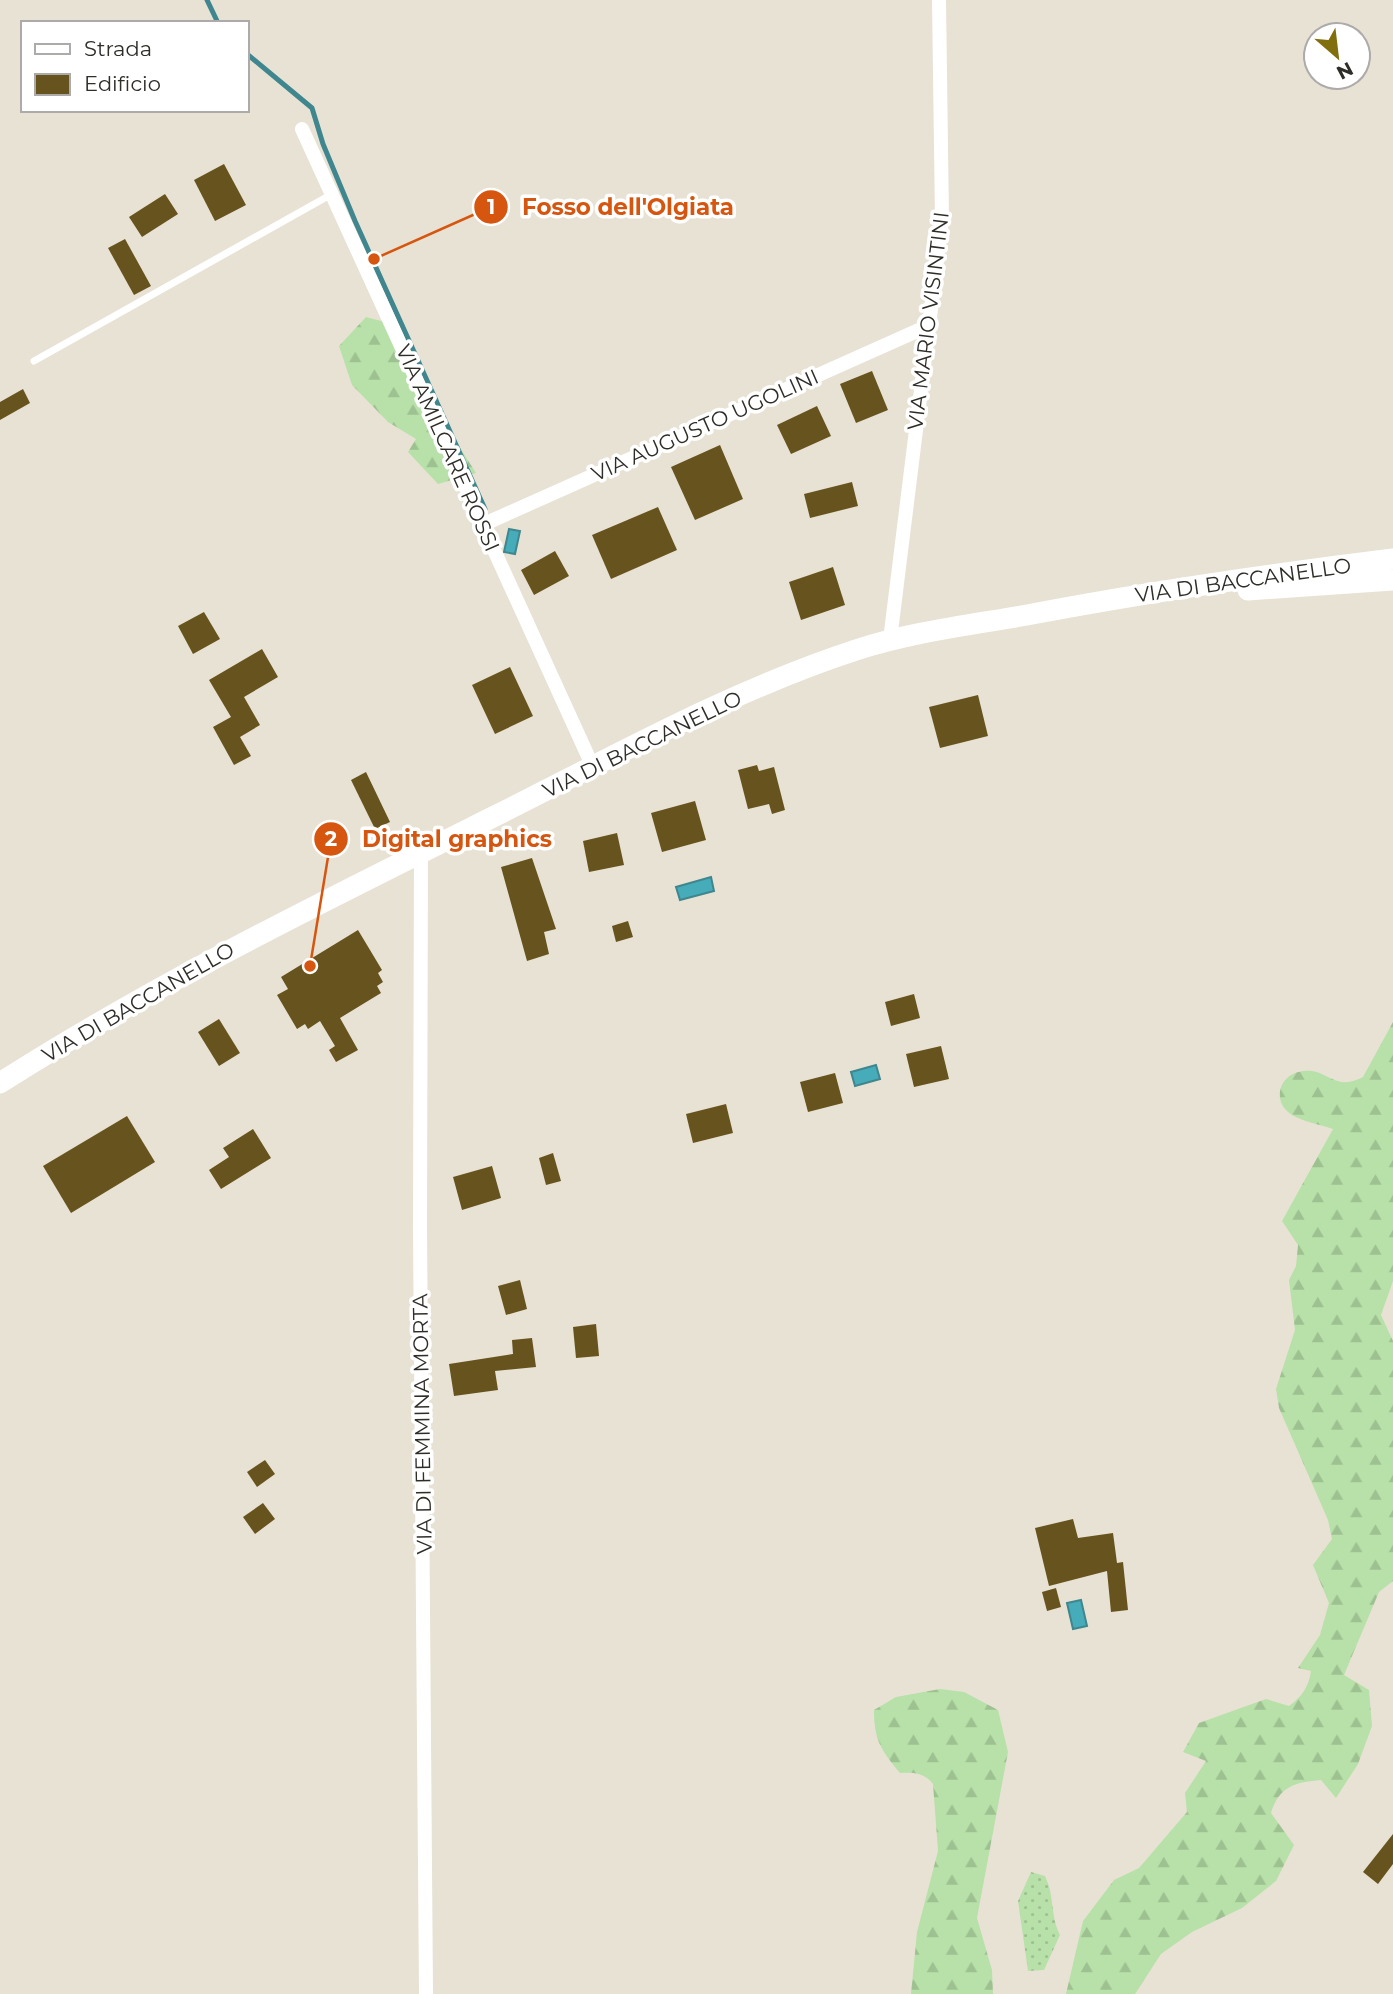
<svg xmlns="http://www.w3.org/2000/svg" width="1393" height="1994" viewBox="0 0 1393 1994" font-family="Montserrat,sans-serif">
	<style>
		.grass { fill: url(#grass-dots) }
		.forest { fill: url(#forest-firs) }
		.water { fill: #46acb9; stroke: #3f868e; stroke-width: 2 }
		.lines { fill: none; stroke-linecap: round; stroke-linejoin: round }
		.stream { stroke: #3f868e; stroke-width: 5 }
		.building { fill: #67531d }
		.lane { stroke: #fff; stroke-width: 7 }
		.street { stroke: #fff; stroke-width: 14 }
		.secondary { stroke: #fff; stroke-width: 21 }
		.labels { text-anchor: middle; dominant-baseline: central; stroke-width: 7; stroke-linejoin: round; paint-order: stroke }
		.street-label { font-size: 21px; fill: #2f2d28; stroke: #fff }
		.leader { fill: none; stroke: #d6550f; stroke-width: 2.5 }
		.callout-dot { fill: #d6550f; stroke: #fff; stroke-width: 2.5 }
		.mark-label { font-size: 21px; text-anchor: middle; font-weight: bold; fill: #fff }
		.callout-label { font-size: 23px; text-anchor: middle; font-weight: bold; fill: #d6550f; stroke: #fff; stroke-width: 7; stroke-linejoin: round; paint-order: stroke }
	</style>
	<defs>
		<pattern id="grass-dots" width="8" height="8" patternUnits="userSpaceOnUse" patternTransform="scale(1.75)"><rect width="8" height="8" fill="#b7e1a8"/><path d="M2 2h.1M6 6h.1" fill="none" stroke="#9ec191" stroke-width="1.8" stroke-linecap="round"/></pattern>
		<pattern id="forest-firs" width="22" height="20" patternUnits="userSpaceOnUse" patternTransform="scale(1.75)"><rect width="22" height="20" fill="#b7e1a8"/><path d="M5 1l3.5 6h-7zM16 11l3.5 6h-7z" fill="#9ec191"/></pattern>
	</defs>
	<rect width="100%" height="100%" fill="#e8e2d4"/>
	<!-- grass -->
	<path class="grass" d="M 1031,1872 L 1045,1876 C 1055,1897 1050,1915 1060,1935 L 1044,1970 L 1028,1971 L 1018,1901 Z"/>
	<!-- forest -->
	<g class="forest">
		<polygon points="366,317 396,325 414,350 426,394 476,473 438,484 408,452 416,439 388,422 352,385 339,346"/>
		<path d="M 1393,1022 L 1393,1281 L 1381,1315 L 1393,1341 L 1393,1581 L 1379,1592 L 1344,1675 L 1369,1690 L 1372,1726 L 1358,1764 L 1336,1798 L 1321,1780 C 1296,1782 1279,1786 1271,1813 L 1294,1845 L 1276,1881 L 1242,1908 L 1192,1932 L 1161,1954 L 1135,1994 L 1066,1994 L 1083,1921 L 1114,1880 L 1139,1868 L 1187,1812 L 1185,1793 L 1206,1761 L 1183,1752 L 1199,1723 L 1266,1699 L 1289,1706 C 1302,1697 1309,1686 1311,1671 L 1298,1668 L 1320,1635 L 1329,1603 L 1313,1565 L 1332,1539 L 1328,1520 L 1279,1408 L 1276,1389 L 1295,1330 L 1289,1280 L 1296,1266 L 1298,1245 L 1282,1221 L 1333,1129 C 1317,1123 1283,1120 1280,1098 C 1278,1079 1295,1069 1312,1071 C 1322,1072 1332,1081 1342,1082 C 1350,1083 1357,1080 1363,1077 Z"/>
		<path d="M 940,1689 L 964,1692 L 998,1710 L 1008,1752 L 977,1918 L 992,1970 L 993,1994 L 911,1994 L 917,1932 L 938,1851 L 933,1784 C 925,1773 913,1772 900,1773 C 881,1750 874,1740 874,1710 L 896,1697 Z"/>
	</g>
	<!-- water -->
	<g class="water">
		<polygon points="509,529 520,531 515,554 504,552"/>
		<polygon points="711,877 714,891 680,900 676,887"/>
		<polygon points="876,1065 880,1079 855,1086 851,1072"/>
		<polygon points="1081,1600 1087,1626 1073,1629 1067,1603"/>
	</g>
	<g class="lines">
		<!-- stream -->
		<g class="stream">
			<polyline points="207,0 218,23"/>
			<polyline points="247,54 312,108 323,144 355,221 485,509"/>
		</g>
	</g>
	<!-- building -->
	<g class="building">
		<polygon points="224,164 246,205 215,221 194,180"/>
		<polygon points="165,194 178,214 142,237 129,217"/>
		<polygon points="125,239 151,286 134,295 108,248"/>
		<polygon points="872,371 888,410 856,423 840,384"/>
		<polygon points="23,389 30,403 0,420 0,402"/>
		<polygon points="817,406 831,436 791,454 777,425"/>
		<polygon points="720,445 743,499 695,520 671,467"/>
		<polygon points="852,482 858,506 810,518 804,494"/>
		<polygon points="658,507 677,550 611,579 592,535"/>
		<polygon points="555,551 569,576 534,595 521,570"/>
		<polygon points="833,567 845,605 801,620 789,582"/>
		<polygon points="204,612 220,639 193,654 178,626"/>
		<polygon points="262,649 278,677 244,697 260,725 240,737 251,756 234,765 213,727 231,717 209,680"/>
		<polygon points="510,667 533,716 495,734 472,685"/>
		<polygon points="978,695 988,736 940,748 929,707"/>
		<polygon points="757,765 759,771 774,767 785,810 772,814 769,804 748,809 738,770"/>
		<polygon points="366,772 390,822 375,829 351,780"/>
		<polygon points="695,801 706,840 662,852 651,813"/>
		<polygon points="617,833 624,865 589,872 583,841"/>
		<polygon points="532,858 556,929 544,932 549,954 527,961 501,867"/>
		<polygon points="628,921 633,937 616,942 612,926"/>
		<polygon points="358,930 382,970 378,973 383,982 377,986 381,993 340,1018 358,1050 336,1062 329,1050 335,1046 320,1021 308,1029 305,1024 297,1029 277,995 288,989 281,977"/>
		<polygon points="914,994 920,1018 891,1026 885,1002"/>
		<polygon points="219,1019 240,1053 219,1066 198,1032"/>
		<polygon points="941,1046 949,1079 914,1087 906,1054"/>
		<polygon points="835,1073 843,1103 808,1112 800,1082"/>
		<polygon points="726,1104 733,1133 693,1143 686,1114"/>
		<polygon points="127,1116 155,1162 71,1213 43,1166"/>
		<polygon points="253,1129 271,1158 221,1189 209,1170 229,1157 223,1148"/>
		<polygon points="553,1153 561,1181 546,1185 539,1158"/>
		<polygon points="492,1166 501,1198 462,1210 453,1177"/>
		<polygon points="520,1280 527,1309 506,1315 498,1286"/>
		<polygon points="596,1324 599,1356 576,1358 573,1327"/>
		<polygon points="532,1338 536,1367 495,1371 498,1390 454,1396 449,1364 513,1354 512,1340"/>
		<polygon points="265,1460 275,1474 257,1487 247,1472"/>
		<polygon points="263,1503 275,1519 255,1534 243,1517"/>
		<polygon points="1073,1519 1078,1538 1113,1533 1117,1563 1123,1562 1128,1610 1111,1612 1107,1571 1049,1586 1035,1528"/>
		<polygon points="1056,1588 1061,1607 1047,1611 1042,1592"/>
		<polygon points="1393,1834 1393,1864 1378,1884 1363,1872"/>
	</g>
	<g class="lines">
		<!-- lane -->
		<polyline class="lane" points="34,361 332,194"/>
		<!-- street -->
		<g class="street">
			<polyline points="302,129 593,767"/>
			<polyline points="482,525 928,326"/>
			<polyline points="890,640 942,220 939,0"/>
			<polyline points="421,853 420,1227 426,1994"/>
		</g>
		<!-- secondary -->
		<g class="secondary">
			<polyline points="1248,590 1393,580"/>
			<path d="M 0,1083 C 160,981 330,898 499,814 C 615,756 733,690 856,650 C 911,632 970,625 1027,615 C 1148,592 1270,574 1393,559"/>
		</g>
	</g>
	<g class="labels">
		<!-- street labels -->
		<g class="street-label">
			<text transform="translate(928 321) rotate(-83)">VIA MARIO VISINTINI</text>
			<text transform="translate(705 425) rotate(-24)">VIA AUGUSTO UGOLINI</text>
			<text transform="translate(448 448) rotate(66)">VIA AMILCARE ROSSI</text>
			<text transform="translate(1243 580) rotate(-8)">VIA DI BACCANELLO</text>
			<text transform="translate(642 744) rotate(-26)">VIA DI BACCANELLO</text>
			<text transform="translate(138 1002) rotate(-30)">VIA DI BACCANELLO</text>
			<text transform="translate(422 1424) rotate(-91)">VIA DI FEMMINA MORTA</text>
		</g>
	</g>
	<!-- callouts -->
	<path class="leader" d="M374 259L491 207M310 966L331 839"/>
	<g class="callout-dot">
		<circle cx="374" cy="259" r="7"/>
		<circle cx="310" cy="966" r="7"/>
		<circle cx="491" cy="207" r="18"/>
		<circle cx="331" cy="839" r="18"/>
	</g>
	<g class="mark-label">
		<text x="491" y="214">1</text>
		<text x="331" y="846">2</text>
	</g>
	<g class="callout-label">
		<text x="628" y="215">Fosso dell'Olgiata</text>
		<text x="457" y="847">Digital graphics</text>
	</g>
	<!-- legend -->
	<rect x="21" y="21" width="228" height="91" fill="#ffffff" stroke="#acaba9" stroke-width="2"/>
	<rect x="35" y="44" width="35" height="10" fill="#ffffff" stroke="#acaba9" stroke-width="2"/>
	<text x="84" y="56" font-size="21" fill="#2f2d28">Strada</text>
	<rect x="35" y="74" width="35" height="21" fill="#67531d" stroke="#acaba9" stroke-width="2"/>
	<text x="84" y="91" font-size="21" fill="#2f2d28">Edificio</text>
	<!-- north arrow -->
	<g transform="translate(1337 56) rotate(152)"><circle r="33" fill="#ffffff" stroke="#acaba9" stroke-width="2"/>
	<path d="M0-5L12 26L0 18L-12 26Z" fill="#816e0c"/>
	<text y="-10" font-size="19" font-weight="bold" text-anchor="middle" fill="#2f2d28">N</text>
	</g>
</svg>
